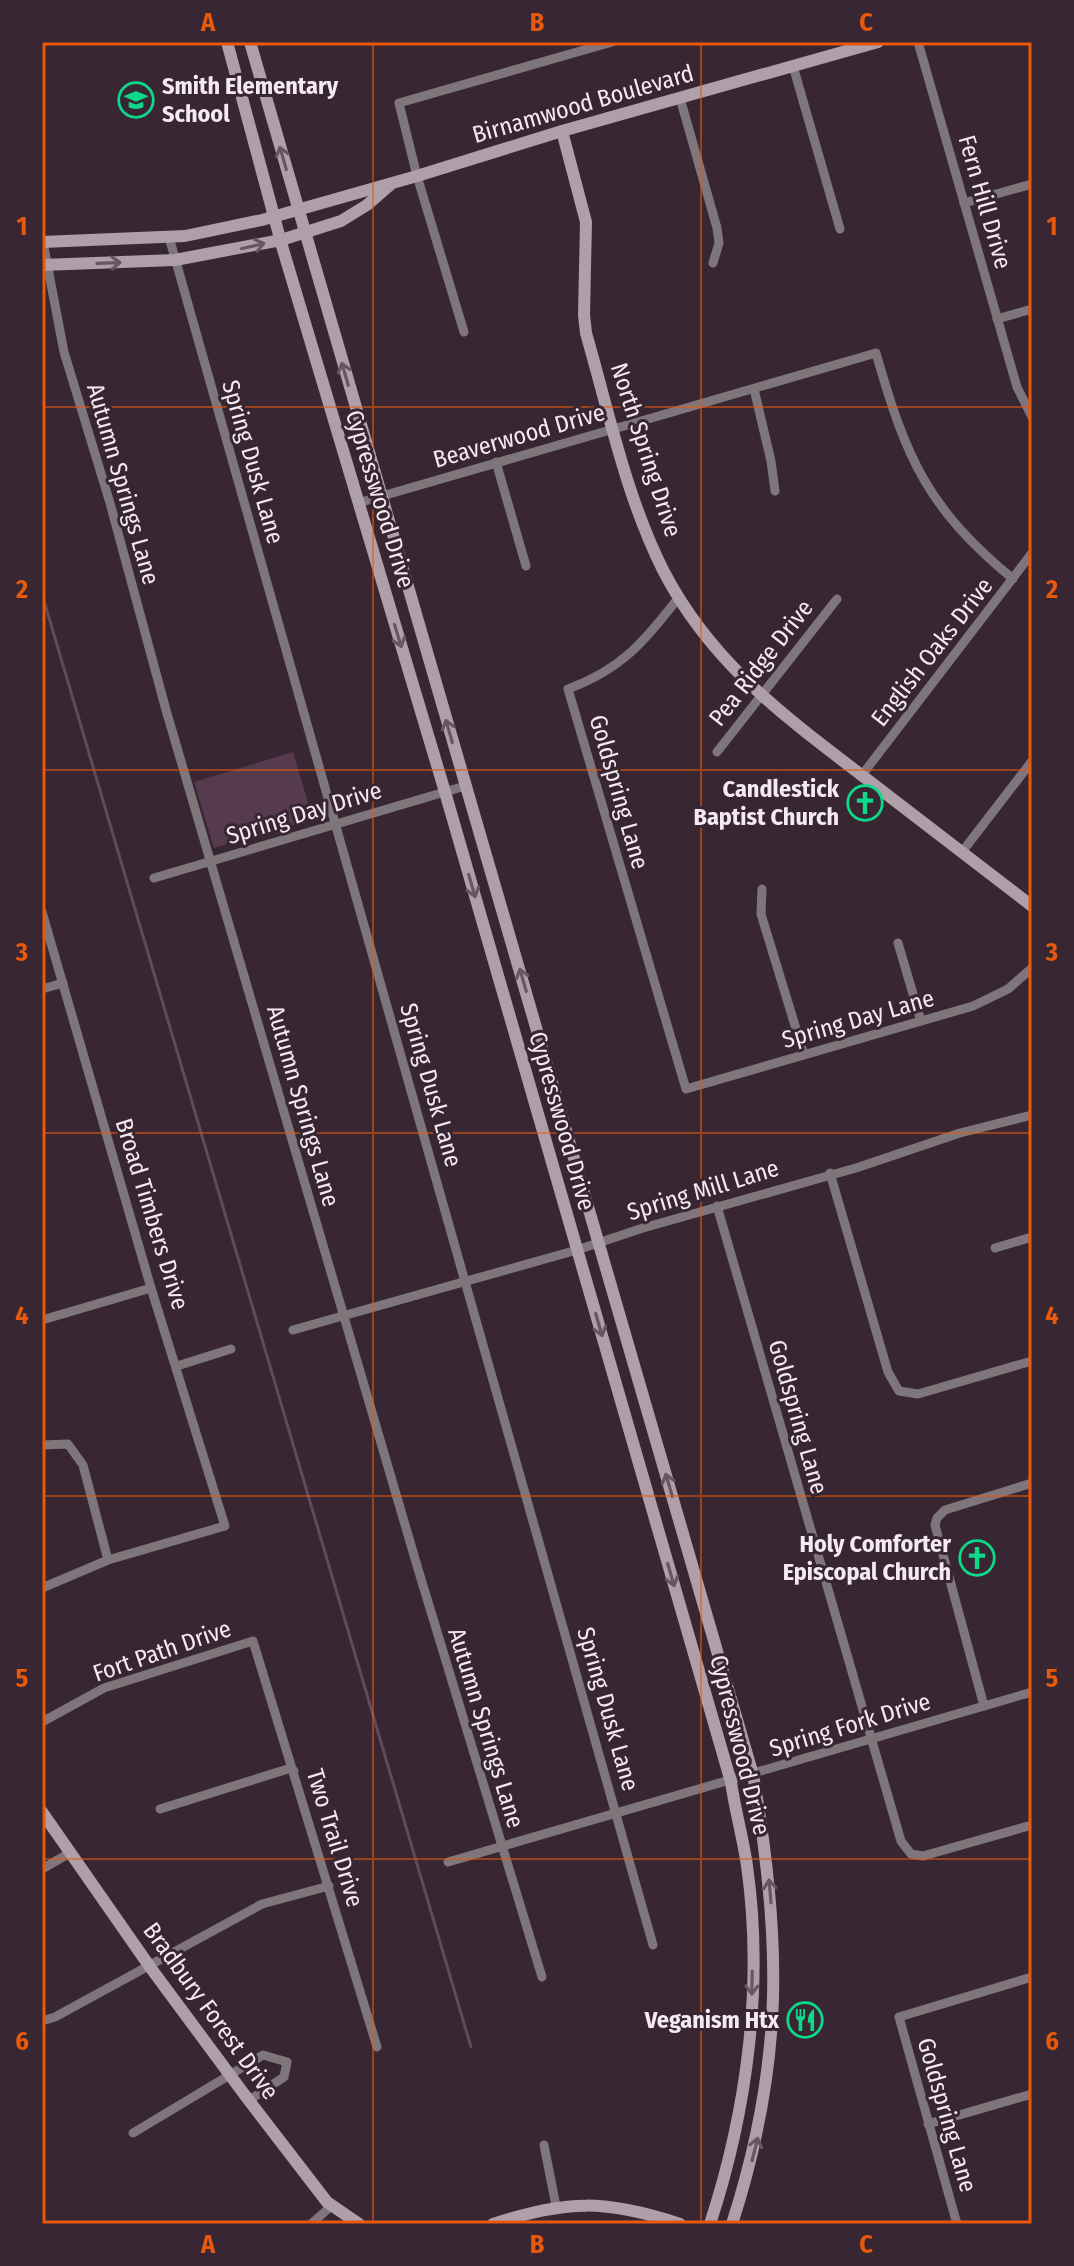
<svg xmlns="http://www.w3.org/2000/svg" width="1074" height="2266" viewBox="0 0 1074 2266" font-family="'Fira Sans Condensed',sans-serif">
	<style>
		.green { fill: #563a4d }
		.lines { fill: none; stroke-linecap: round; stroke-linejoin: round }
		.stream { stroke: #604a5b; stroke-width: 3 }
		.street { stroke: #7f767c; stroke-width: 9 }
		.secondary { stroke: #ae9fa9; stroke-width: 12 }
		.oneway { stroke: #675762 }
		.grid { fill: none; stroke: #e8590c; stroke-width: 2; stroke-opacity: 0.55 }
		.labels { text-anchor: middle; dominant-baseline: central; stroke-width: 6; stroke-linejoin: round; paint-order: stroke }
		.poi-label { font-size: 24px; font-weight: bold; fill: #f6eaf2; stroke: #382733; text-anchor: end }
		.street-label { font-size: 24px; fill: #f6eaf2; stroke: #382733 }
		.neatline { fill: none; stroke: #e8590c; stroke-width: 3 }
		.grid-label { font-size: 26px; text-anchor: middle; font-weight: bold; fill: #e8590c }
	</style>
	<rect width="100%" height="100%" fill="#382733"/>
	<!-- green -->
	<polygon class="green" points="293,752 313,819 214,848 194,782"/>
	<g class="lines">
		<!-- stream -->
		<polyline class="stream" points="42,594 471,2047"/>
		<!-- street -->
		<g class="street">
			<polyline points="918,42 1017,387 1032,417"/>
			<polyline points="793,66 840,229"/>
			<polyline points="680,98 717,228 719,243 713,263"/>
			<polyline points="964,203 1032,184"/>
			<polyline points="169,237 653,1945"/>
			<polyline points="43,242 64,352 110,503 166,710 418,1569 542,1977"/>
			<polyline points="997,319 1032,309"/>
			<polyline points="464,332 417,176 399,103 612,42"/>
			<polyline points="754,389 771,461 775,491"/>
			<polyline points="496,462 526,566"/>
			<path d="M 358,503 L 876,353 C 906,458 927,508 1013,579"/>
			<path d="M 679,597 C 645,641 622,669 568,689 L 686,1089 L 973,1006 L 1008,989 L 1032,968"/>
			<polyline points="717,752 837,599"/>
			<polyline points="862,775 1032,553"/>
			<polyline points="962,852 1032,761"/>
			<polyline points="154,878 465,786"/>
			<polyline points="762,889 761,914 804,1055"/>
			<polyline points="42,912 151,1288 225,1526 108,1560 42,1588"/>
			<polyline points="898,943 921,1021"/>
			<polyline points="42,989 63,983"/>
			<polyline points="830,1173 888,1372 899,1391 918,1394 1032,1361"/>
			<polyline points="717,1206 901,1841 911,1854 923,1856 1032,1825"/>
			<polyline points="995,1248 1032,1237"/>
			<polyline points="42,1320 151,1288"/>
			<polyline points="293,1330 577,1250 643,1228 856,1168 960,1133 1032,1115"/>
			<polyline points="177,1366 231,1349"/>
			<polyline points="42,1445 68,1444 83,1465 108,1560"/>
			<polyline points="984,1706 935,1525 937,1518 945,1510 1032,1483"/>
			<polyline points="42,1722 104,1688 253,1641 377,2047"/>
			<polyline points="160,1809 291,1768 294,1771"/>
			<polyline points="448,1862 1032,1692"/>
			<polyline points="42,1869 68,1854 69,1849"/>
			<polyline points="42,2021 55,2017 262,1904 329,1886"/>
			<polyline points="928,2124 1032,2094"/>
			<polyline points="133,2133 263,2055 287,2062 284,2077 254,2097 247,2098"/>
			<polyline points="544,2145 556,2206"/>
			<polyline points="311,2224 329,2208 327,2202"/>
			<polyline points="957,2224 899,2017 1032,1977"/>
		</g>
		<!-- secondary -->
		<g class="secondary">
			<path d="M 227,42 L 282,246 L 445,792 L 731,1782 C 735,1810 743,1838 747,1866 C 764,1985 747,2111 710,2224"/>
			<path d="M 250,42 L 753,1775 C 782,1940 784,2063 732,2224"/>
			<path d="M 562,131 L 586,222 L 584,315 L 586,333 C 609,413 626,496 663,570 C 710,662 784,716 864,777 C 920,820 976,863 1032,906"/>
			<polyline points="42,242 185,236 262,220 417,176 562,131 878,42"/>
			<polyline points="42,265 175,260 281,240 341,221 367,205 390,185"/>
			<polyline points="42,1812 150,1967 247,2098 327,2202 359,2224"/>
			<path d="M 493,2224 C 568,2200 604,2199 680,2224"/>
		</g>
	</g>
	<!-- one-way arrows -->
	<defs><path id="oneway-shaft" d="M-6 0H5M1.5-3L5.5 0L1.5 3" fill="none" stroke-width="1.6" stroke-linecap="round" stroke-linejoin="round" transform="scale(2)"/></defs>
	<g class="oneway">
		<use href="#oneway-shaft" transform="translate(283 158) rotate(-106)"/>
		<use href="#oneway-shaft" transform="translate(253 246) rotate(-13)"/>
		<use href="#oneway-shaft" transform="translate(109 263) rotate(-2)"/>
		<use href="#oneway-shaft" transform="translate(345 374) rotate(-106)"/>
		<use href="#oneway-shaft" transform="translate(398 636) rotate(73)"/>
		<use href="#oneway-shaft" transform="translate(449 731) rotate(-106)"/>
		<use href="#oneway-shaft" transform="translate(472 886) rotate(74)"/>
		<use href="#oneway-shaft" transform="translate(523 980) rotate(-106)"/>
		<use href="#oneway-shaft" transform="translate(599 1325) rotate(74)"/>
		<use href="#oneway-shaft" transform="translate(669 1485) rotate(-106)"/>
		<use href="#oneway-shaft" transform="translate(671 1575) rotate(74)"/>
		<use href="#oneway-shaft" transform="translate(770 1891) rotate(-95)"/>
		<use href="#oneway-shaft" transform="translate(752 1983) rotate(91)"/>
		<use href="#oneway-shaft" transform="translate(755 2149) rotate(-76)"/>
	</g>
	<!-- grid -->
	<path class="grid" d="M 373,42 L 373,2224M 701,42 L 701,2224M 42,407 L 1032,407M 42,770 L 1032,770M 42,1133 L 1032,1133M 42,1496 L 1032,1496M 42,1859 L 1032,1859"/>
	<!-- icons -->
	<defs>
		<symbol id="school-ring" viewBox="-11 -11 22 22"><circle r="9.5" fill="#382733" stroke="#0dd98a" stroke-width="1.5"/><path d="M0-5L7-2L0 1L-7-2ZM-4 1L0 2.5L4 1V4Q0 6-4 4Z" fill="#0dd98a"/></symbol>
		<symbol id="church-ring" viewBox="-11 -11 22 22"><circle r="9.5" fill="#382733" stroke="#0dd98a" stroke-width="1.5"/><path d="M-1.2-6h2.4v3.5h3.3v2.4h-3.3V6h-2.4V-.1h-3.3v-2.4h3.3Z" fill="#0dd98a"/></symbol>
		<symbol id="restaurant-ring" viewBox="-11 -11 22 22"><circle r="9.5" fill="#382733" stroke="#0dd98a" stroke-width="1.5"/><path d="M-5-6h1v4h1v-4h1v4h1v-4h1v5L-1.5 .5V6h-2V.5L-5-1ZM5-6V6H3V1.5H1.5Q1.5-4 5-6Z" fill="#0dd98a"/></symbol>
	</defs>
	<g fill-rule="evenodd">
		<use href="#school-ring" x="116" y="80" width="40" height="40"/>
		<use href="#church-ring" x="845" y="783" width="40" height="40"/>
		<use href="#church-ring" x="957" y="1538" width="40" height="40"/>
		<use href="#restaurant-ring" x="785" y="2000" width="40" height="40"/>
	</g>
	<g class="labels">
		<!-- poi labels -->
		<g class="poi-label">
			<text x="162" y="86" text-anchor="start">Smith Elementary<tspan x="162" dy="28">School</tspan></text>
			<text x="839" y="789">Candlestick<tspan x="839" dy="28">Baptist Church</tspan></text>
			<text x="951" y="1544">Holy Comforter<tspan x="951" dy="28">Episcopal Church</tspan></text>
			<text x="779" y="2020">Veganism Htx</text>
		</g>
		<!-- street labels -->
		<g class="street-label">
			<text transform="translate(583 104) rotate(-16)">Birnamwood Boulevard</text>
			<text transform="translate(985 202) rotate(74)">Fern Hill Drive</text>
			<text transform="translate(519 436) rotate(-16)">Beaverwood Drive</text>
			<text transform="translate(646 450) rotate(72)">North Spring Drive</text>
			<text transform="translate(253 462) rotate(74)">Spring Dusk Lane</text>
			<text transform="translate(123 484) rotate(74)">Autumn Springs Lane</text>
			<text transform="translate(380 499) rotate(73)">Cypresswood Drive</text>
			<text transform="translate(932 652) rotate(-52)">English Oaks Drive</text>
			<text transform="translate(761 663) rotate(-52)">Pea Ridge Drive</text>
			<text transform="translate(619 792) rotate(74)">Goldspring Lane</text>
			<text transform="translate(304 813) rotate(-17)">Spring Day Drive</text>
			<text transform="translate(858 1019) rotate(-16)">Spring Day Lane</text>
			<text transform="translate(431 1085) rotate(74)">Spring Dusk Lane</text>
			<text transform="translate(303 1106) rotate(74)">Autumn Springs Lane</text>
			<text transform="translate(562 1121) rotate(74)">Cypresswood Drive</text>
			<text transform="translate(703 1190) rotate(-17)">Spring Mill Lane</text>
			<text transform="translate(152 1214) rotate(73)">Broad Timbers Drive</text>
			<text transform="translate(798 1417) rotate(74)">Goldspring Lane</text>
			<text transform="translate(162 1651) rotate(-19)">Fort Path Drive</text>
			<text transform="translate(608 1709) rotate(74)">Spring Dusk Lane</text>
			<text transform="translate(850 1725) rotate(-17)">Spring Fork Drive</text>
			<text transform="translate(486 1728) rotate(73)">Autumn Springs Lane</text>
			<text transform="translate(740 1745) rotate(76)">Cypresswood Drive</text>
			<text transform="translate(335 1838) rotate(73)">Two Trail Drive</text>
			<text transform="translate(211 2011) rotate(54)">Bradbury Forest Drive</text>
			<text transform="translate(947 2115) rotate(74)">Goldspring Lane</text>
		</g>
	</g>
	<!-- border -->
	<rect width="1074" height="2266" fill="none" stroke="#382733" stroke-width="88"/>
	<rect x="44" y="44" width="986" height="2178" class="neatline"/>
	<g class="grid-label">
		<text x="208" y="31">A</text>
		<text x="537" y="31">B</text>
		<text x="866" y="31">C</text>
		<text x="22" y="235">1</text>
		<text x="1052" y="235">1</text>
		<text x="22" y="598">2</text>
		<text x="1052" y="598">2</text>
		<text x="22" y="961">3</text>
		<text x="1052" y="961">3</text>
		<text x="22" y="1324">4</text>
		<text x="1052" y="1324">4</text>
		<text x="22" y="1687">5</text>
		<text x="1052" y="1687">5</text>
		<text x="22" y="2050">6</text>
		<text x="1052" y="2050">6</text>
		<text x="208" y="2253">A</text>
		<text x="537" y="2253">B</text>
		<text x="866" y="2253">C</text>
	</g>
</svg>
